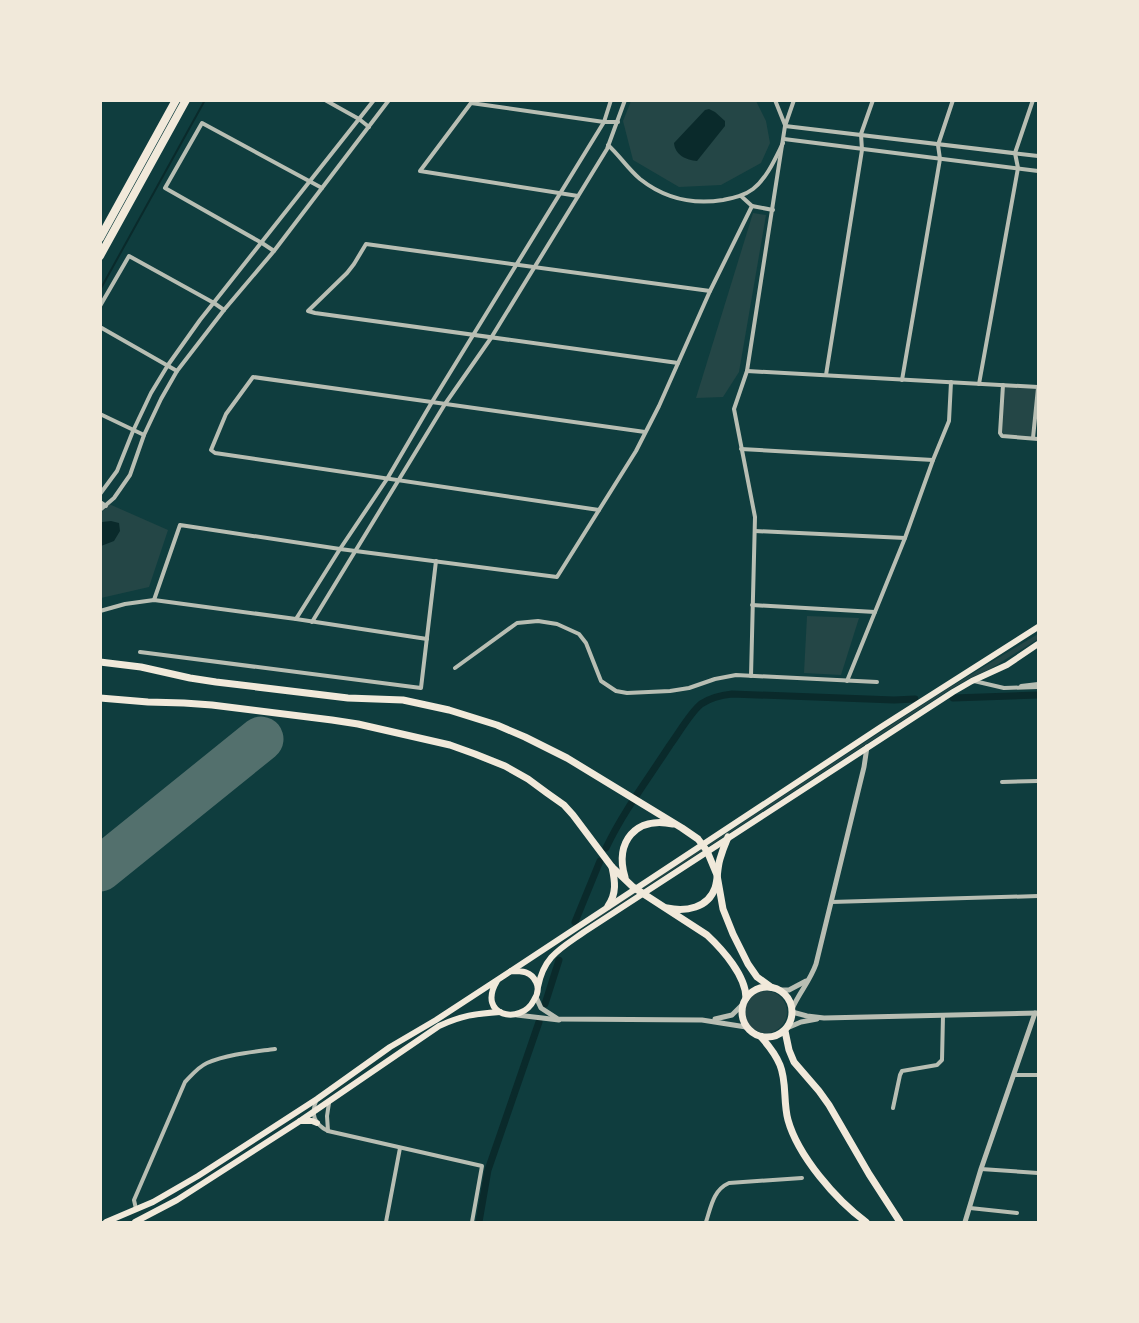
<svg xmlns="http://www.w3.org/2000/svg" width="1139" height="1323" viewBox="0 0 1139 1323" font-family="Arial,sans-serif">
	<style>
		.green { fill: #244646 }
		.water { fill: #0a2a2b }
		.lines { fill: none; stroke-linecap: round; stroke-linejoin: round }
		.stream { stroke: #0a2a2b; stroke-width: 2 }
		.canal { stroke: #0a2a2b; stroke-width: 7 }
		.runway { stroke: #53706d; stroke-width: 45 }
		.minor { stroke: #b8beb3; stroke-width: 4 }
		.tertiary { stroke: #b8beb3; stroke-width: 5 }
		.primary { stroke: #f1e9da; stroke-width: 6 }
		.trunk { stroke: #f1e9da; stroke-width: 7 }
		.motorway { stroke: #f1e9da; stroke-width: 8 }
	</style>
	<rect width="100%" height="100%" fill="#0f3d3e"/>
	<!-- green -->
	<g class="green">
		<polygon points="631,101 756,101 766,121 770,143 761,163 721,185 679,187 633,160 623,121"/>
		<polygon points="753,213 766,215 739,372 723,397 696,398"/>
		<polygon points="1003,385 1038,387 1033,438 1002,436"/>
		<polygon points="109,504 168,530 149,587 101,598 101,513"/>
		<polygon points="807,616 859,618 841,675 804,673"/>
		<polygon points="1038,634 1038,639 990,669 966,680 946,692 586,926 595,919 939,694"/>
		<circle cx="766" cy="1012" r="21"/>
	</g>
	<!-- water -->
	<g class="water">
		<path d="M 709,109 L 715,112 L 725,121 L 725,126 L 697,161 C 686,160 675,155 674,143 L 705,110 Z"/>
		<polygon points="111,521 119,523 120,531 114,541 101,546 101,524 102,522"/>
	</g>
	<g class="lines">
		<!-- stream -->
		<polyline class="stream" points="100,290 205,100"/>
		<!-- canal -->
		<g class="canal">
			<polyline points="953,698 1038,695"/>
			<path d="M 606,848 C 623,812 648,779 670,745 C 679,733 690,713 701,704 C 710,698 722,695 732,694 L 894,700 L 915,699"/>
			<polyline points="575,922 600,861"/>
			<polyline points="545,1004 559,960"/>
			<polyline points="479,1222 488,1170 539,1022"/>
		</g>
		<!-- runway -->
		<polyline class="runway" points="100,869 261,739"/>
		<!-- minor -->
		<g class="minor">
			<polyline points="325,100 359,119 369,127"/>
			<polyline points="775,100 785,125"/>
			<polyline points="785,126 1038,156"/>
			<polyline points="784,139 1038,171"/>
			<path d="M 608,145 C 620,156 628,169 640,179 C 664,198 692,205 723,200 C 733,198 744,196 753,189 C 767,178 775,159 783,143"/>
			<polyline points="578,196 420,171 471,103 604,122 618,122"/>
			<polyline points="752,206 773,210"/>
			<polyline points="274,251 262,243 165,188 202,123 322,188"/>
			<polyline points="100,306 129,256 214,303 224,310"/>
			<polyline points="100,327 177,371"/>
			<polyline points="678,363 315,313 308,311 347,273 354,264 366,244 710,291"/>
			<polyline points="747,371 1038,387"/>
			<polyline points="826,375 862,150 861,134 873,100"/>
			<polyline points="902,380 940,159 938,145 953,100"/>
			<polyline points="979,384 1018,168 1015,153 1033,100"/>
			<polyline points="1003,385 1000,433 1002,436 1038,439"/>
			<polyline points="100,414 144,435"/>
			<polyline points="1033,438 1038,388"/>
			<polyline points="741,449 933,460"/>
			<polyline points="100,494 117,471 133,431 151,393 168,365 200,320 374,100"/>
			<polyline points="100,502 106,506"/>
			<polyline points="100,510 114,498 130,475 144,435 161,399 177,371 224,310 274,251 389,100"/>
			<polyline points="599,510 215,453 211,450 226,414 253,377 645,432"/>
			<polyline points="755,531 905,538"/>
			<polyline points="154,600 180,525 340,549 557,577 636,451 659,406 710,291 752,206 741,196"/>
			<polyline points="752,605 875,612"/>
			<polyline points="100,611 125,604 154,600 296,619 427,639"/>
			<polyline points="296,619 340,549 387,479 432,402 604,122 611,100"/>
			<polyline points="312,622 445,404 491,338 607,149 625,100"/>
			<polyline points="140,652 421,688 436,561"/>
			<polyline points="455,668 517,623 538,621 557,624 579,634 586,643 601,681 616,691 627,693 670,691 689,688 715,679 736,675 877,682"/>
			<polyline points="751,676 755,517 734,409 747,371 785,126 794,100"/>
			<polyline points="847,681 905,538 933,460 949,421 951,382"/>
			<polyline points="974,681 1004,688 1038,687"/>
			<polyline points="1021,686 1038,684"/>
			<polyline points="1002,782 1038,781"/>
			<polyline points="831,902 1038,896"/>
			<polyline points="1015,1075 1038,1075"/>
			<path d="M 317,1099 C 310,1114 314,1124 328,1131 L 482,1166 L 472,1222"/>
			<polyline points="893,1108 900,1075 902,1071 937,1065 942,1060 943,1016"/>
			<polyline points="328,1131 327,1116 329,1103"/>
			<polyline points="981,1169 1038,1173"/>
			<polyline points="970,1208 1017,1213"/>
			<path d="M 136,1209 L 134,1200 L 185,1082 C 192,1075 198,1067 207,1063 C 228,1054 253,1052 275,1049"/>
			<polyline points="386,1222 400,1148"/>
			<path d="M 706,1222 C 711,1207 713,1190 729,1183 L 802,1178"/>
		</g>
		<!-- tertiary -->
		<g class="tertiary">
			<polyline points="779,990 789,990 806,981"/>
			<polyline points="536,997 541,1008 558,1019 702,1020 746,1027"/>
			<path d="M 792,1009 C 799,993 810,981 816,964 L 864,767 L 867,747"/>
			<polyline points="792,1012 807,1016 824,1018 1038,1013"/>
			<polyline points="517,1015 559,1020"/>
			<polyline points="715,1019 732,1015 743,1004"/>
			<polyline points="787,1028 801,1022 817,1019"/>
			<polyline points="965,1222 981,1169 1035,1013"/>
		</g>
		<!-- primary -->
		<g class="primary">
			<polyline points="511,971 881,727 1038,627"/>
			<path d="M 538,987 C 544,956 560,949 584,932 L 953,692 L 972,681 L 1007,665 L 1038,644"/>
			<polyline points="300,1121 312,1121 317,1123"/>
			<path d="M 106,1222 L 153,1202 L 198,1176 L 317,1099 L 390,1047 L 436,1020 L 511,971 C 522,971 531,971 536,982 C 539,988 538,994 534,1000 C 521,1026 476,1016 497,981"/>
			<path d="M 135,1222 L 177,1200 L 300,1121 L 439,1026 C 463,1015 474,1014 500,1012"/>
		</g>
		<!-- trunk -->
		<g class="trunk">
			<polyline points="100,662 141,667 190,678 216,682 348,698 403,700 449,710 497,725 525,737 567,758 682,828 698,839 707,851 717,875 723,909 733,934 748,964 757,977 771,987"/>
			<path d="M 100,698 L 148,702 L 184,703 L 212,705 L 332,720 L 358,724 L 450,745 L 475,754 L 505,766 L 528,779 L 547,793 L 564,805 L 573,815 L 612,867 L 633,887 L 707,935 C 723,950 746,976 746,998"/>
			<path d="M 625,877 C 614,842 636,816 673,824"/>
			<path d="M 608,906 C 617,893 615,881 612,867"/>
			<path d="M 667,908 C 686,912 708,908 715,888 C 718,879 717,869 720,859 C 722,852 725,844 728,837"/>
			<circle cx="767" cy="1012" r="25"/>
			<polyline points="785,1031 789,1050 794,1062 819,1091 829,1105 869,1174 900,1222"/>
			<path d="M 762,1038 C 769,1046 776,1055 780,1065 C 787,1082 783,1102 788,1120 C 798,1156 836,1200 866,1222"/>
		</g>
		<!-- motorway -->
		<g class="motorway">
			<polyline points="100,238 176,100"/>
			<polyline points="100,256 186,100"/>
		</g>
	</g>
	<!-- border -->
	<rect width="1139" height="1323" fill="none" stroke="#f1e9da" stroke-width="204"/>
</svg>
